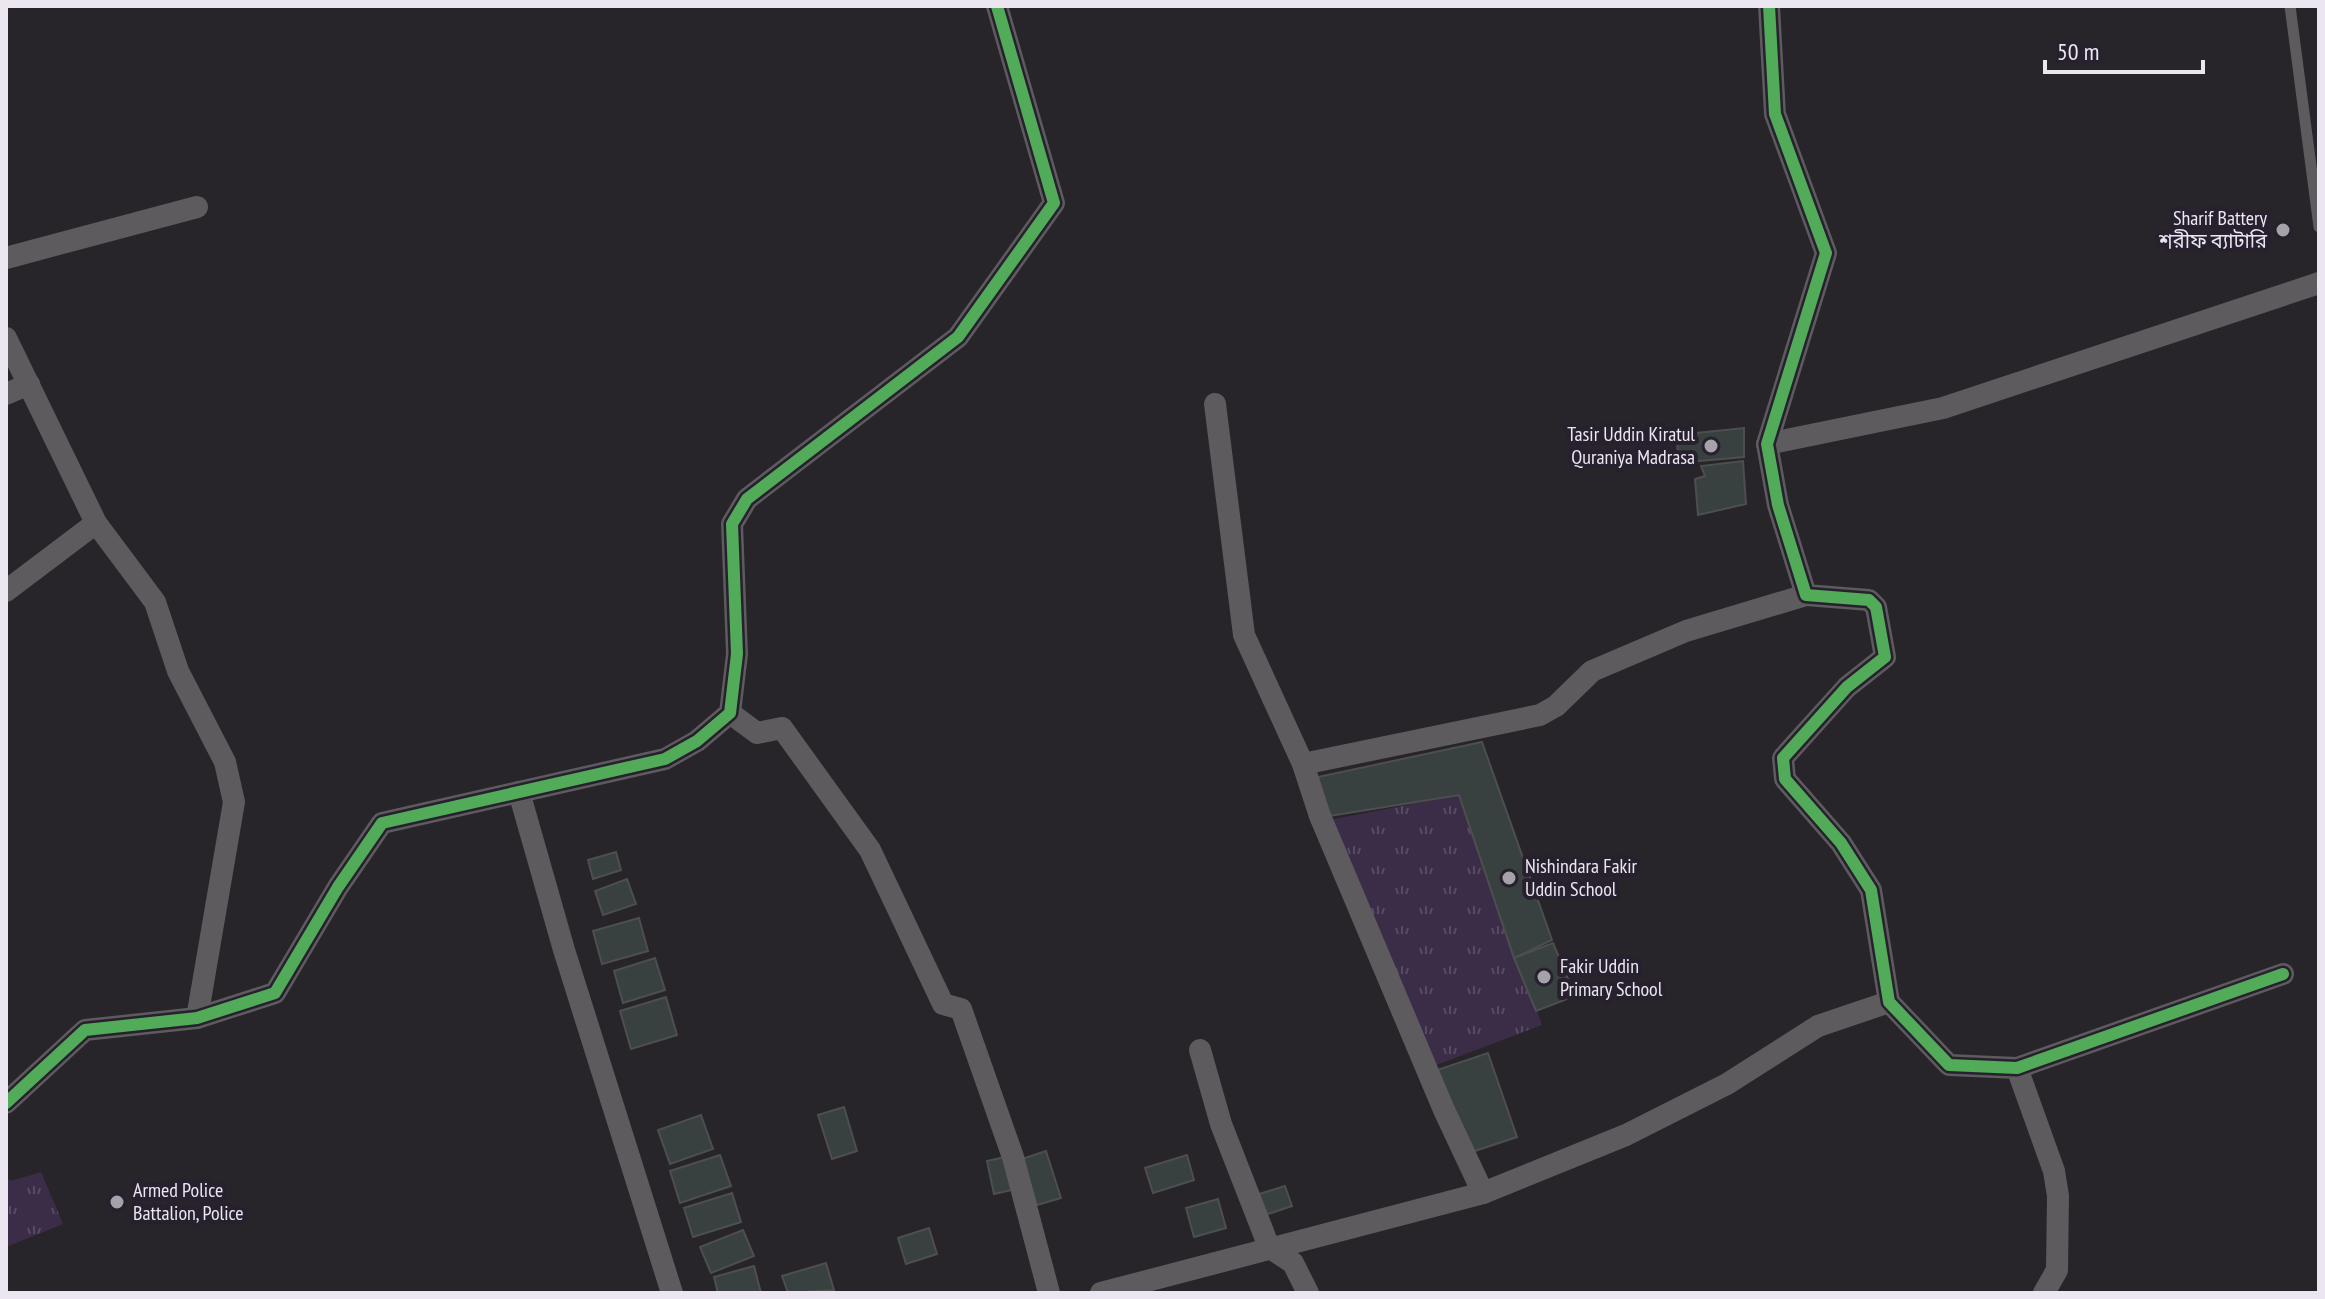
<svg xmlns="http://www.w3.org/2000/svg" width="2325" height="1299" viewBox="0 0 2325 1299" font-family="'PT Sans Narrow','Noto Sans Bengali',sans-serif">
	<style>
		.park { fill: url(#park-tufts) }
		.building { fill: #394040; stroke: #4d4f4f; stroke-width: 2 }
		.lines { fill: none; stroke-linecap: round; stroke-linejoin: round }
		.lane { stroke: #5d5b5e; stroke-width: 11 }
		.street { stroke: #5d5b5e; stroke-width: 22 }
		.cycleway-casing { stroke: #27202e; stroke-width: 17 }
		.cycleway { stroke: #51ab58; stroke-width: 12 }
		.poi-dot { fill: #a6a2aa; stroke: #27202e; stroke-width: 3 }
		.labels { text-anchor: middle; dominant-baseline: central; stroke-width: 8; stroke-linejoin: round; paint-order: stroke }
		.poi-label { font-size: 20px; fill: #ebe6ef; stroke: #27202e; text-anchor: start }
	</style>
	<defs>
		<pattern id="park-tufts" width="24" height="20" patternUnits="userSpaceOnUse" patternTransform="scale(2)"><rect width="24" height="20" fill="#3b2d48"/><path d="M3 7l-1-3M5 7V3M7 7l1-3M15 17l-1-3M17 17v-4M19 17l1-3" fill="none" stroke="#584b63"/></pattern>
	</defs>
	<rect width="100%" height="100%" fill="#27242a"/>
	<!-- park -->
	<g class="park">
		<polygon points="1459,795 1542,1025 1431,1067 1329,820"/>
		<polygon points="41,1172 63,1224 6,1247 6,1177 11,1181"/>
	</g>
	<!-- building -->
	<g class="building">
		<polygon points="1744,428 1744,457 1678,463 1677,435"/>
		<polygon points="1743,461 1746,504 1698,515 1695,479 1705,476 1701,466"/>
		<polygon points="1482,742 1552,940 1514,958 1459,795 1329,816 1318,777"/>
		<polygon points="616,852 621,870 593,879 588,860"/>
		<polygon points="627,879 636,904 603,915 595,891"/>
		<polygon points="639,918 648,951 602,964 593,931"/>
		<polygon points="1553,943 1575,996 1536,1011 1514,958"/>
		<polygon points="655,958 665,990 623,1003 614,971"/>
		<polygon points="666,997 677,1035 631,1049 620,1011"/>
		<polygon points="1488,1053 1517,1137 1469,1153 1437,1070"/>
		<polygon points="844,1107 857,1151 832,1159 818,1115"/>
		<polygon points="701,1115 713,1149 670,1164 658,1130"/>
		<polygon points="1046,1151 1061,1198 1037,1205 1022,1159"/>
		<polygon points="720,1155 731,1186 680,1203 670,1171"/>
		<polygon points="1187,1155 1194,1180 1153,1193 1145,1168"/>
		<polygon points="1005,1157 1012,1190 994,1194 987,1161"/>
		<polygon points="1285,1186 1292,1206 1265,1215 1259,1194"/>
		<polygon points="732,1193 741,1222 693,1237 684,1208"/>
		<polygon points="1218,1199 1226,1228 1194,1237 1186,1208"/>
		<polygon points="929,1228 937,1254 906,1264 898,1238"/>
		<polygon points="743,1230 754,1256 711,1273 700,1247"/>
		<polygon points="826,1263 834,1290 788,1293 782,1276"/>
		<polygon points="754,1266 761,1293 718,1293 714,1277"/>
	</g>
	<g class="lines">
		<!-- lane -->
		<polyline class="lane" points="2290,6 2319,227"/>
		<!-- street -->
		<g class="street">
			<polyline points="1769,6 1775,114 1826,253 1767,444 1778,505 1806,595 1869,600 1876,607 1885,657 1847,687 1783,758 1785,779 1841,843 1871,890 1889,1002 1949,1065 2017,1068 2283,974"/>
			<polyline points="6,258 197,207"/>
			<polyline points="6,338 96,523 155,602 178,671 225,762 234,802 197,1018"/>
			<polyline points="6,394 29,384"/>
			<polyline points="1215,404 1244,635 1303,764 1320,816 1444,1110 1483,1193"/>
			<polyline points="1767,444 1943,408 2319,283"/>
			<polyline points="6,591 96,523"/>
			<polyline points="730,713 757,733 782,728 870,850 943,1004 961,1009 1013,1157 1049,1293"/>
			<polyline points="1303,764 1540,715 1556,706 1592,671 1686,631 1806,595"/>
			<polyline points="519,792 564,950 672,1293"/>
			<polyline points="1200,1050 1221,1124 1269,1247 1293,1263 1308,1293"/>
			<polyline points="2017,1068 2054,1171 2058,1196 2057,1270 2044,1293"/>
			<polyline points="6,1103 85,1030 197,1018 275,993 338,887 382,823 665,759 697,741 730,713 737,654 732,524 747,499 958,337 1054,203 997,6"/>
			<polyline points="1101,1293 1483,1193 1626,1135 1727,1084 1818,1026 1889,1002"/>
		</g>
		<defs>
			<g id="cycleway">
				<polyline points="1769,6 1775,114 1826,253 1767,444 1778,505 1806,595 1869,600 1876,607 1885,657 1847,687 1783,758 1785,779 1841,843 1871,890 1889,1002 1949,1065 2017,1068 2283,974"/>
				<polyline points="6,1103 85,1030 197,1018 275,993 338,887 382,823 665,759 697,741 730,713 737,654 732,524 747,499 958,337 1054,203 997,6"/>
			</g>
		</defs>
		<!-- cycleway casing -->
		<use href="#cycleway" class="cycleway-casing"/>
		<!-- cycleway -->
		<use href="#cycleway" class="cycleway"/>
	</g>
	<!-- markers -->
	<g class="poi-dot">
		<circle cx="2283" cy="230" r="8"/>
		<circle cx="1711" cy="446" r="8"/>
		<circle cx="1509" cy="878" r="8"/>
		<circle cx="1544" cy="977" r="8"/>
		<circle cx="117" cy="1202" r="8"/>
	</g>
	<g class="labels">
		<!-- poi labels -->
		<g class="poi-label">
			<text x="2267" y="218" text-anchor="end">Sharif Battery<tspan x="2267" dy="23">শরীফ ব্যাটারি</tspan></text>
			<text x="1695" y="434" text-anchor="end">Tasir Uddin Kiratul<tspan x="1695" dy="23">Quraniya Madrasa</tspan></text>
			<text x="1525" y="866">Nishindara Fakir<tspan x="1525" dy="23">Uddin School</tspan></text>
			<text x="1560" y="966">Fakir Uddin<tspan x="1560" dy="23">Primary School</tspan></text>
			<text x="133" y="1190">Armed Police<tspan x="133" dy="23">Battalion, Police</tspan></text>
		</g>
	</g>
	<!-- border -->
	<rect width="2325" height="1299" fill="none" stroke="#ebe6ef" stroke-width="16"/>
	<!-- scale -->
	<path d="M2045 60v12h158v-12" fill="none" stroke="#ebe6ef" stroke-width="4"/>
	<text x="2057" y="60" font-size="24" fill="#ebe6ef" stroke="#27202e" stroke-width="6" paint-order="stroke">50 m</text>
</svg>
